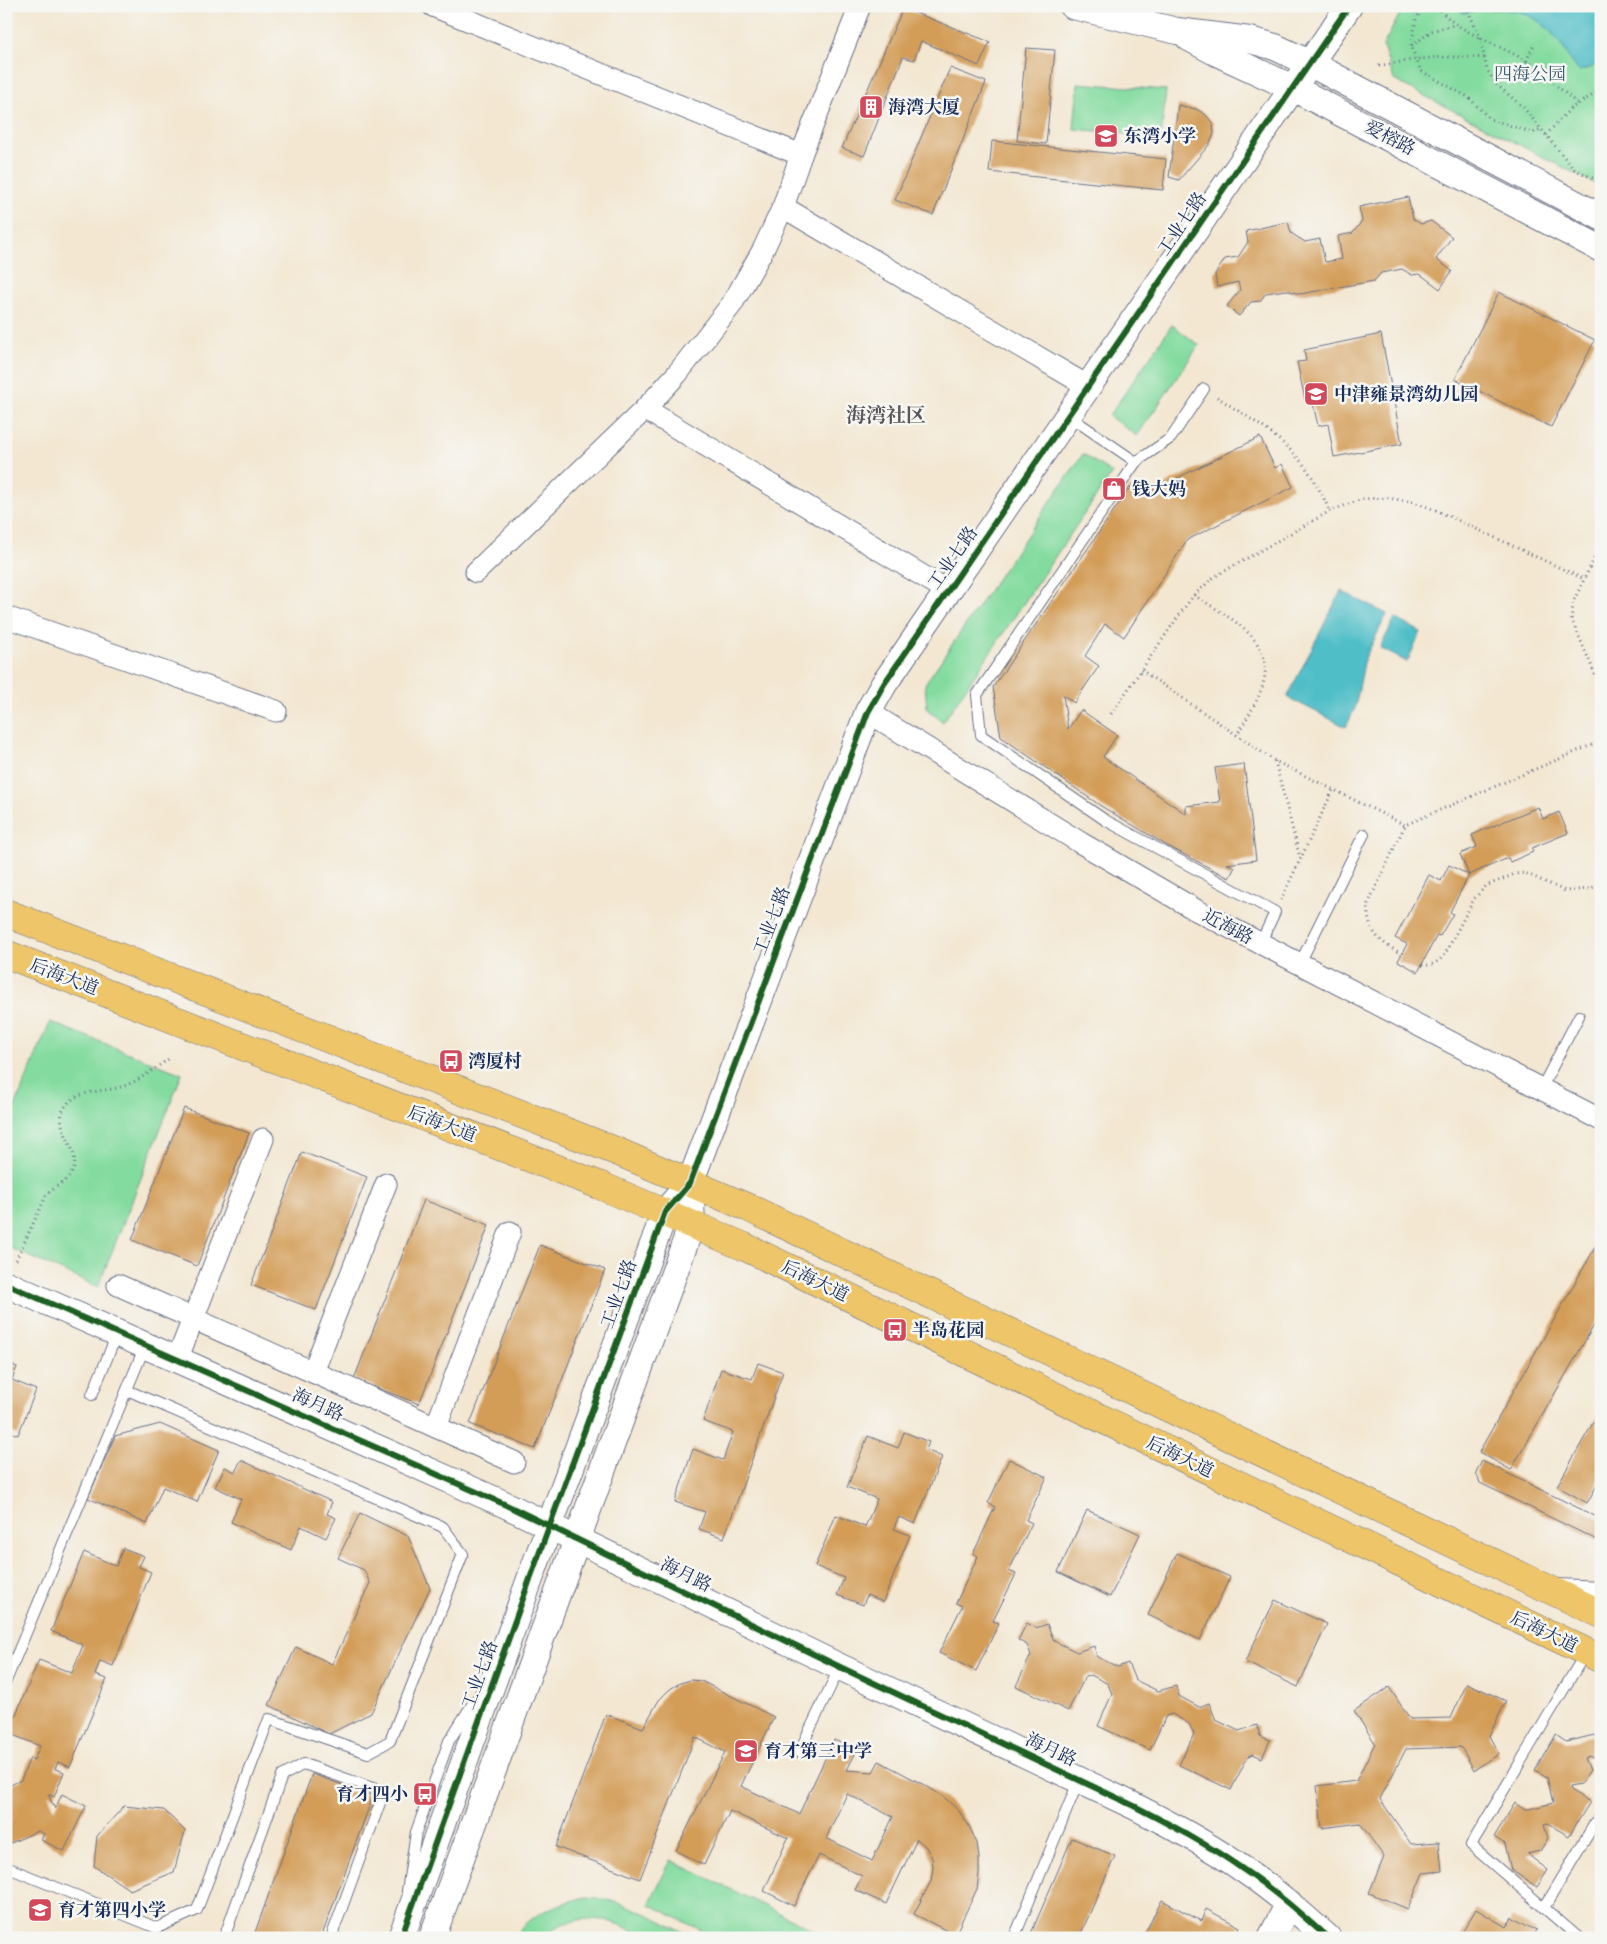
<svg xmlns="http://www.w3.org/2000/svg" width="1607" height="1944" viewBox="0 0 1607 1944" font-family="'IM FELL Double Pica','Noto Serif SC',serif">
	<style>
		.green { fill: #83db9f; stroke: #4f857e }
		.water { fill: #50bec7; stroke: #367692 }
		.building { fill: #d39d59; fill-rule: evenodd }
		.lines { fill: none; stroke-linecap: round; stroke-linejoin: round }
		.service-casing { stroke: #676f87; stroke-width: 12 }
		.minor-casing { stroke: #676f87; stroke-width: 23 }
		.tertiary-casing { stroke: #676f87; stroke-width: 28 }
		.primary-casing { stroke: #676f87; stroke-width: 29 }
		.path { stroke: #676f87; stroke-width: 3; stroke-dasharray: 1 4; stroke-linecap: butt }
		.service { stroke: #fff; stroke-width: 10 }
		.minor { stroke: #fff; stroke-width: 21 }
		.tertiary { stroke: #fff; stroke-width: 26 }
		.primary { stroke: #eec569; stroke-width: 28 }
		.cycleway-casing { stroke: #f6f6f2; stroke-width: 9 }
		.cycleway { stroke: #1b5e20; stroke-width: 6 }
		.labels { text-anchor: middle; dominant-baseline: central; stroke-width: 5; stroke-linejoin: round; paint-order: stroke }
		.park-label { font-size: 18px; fill: #355a6e; stroke: #f6f6f2 }
		.poi-label { font-size: 18px; font-weight: bold; fill: #1b2f5e; stroke: #f6f6f2; text-anchor: start }
		.street-label { font-size: 18px; fill: #1b2f5e; stroke: #f6f6f2 }
		.quarter-label { font-size: 20px; font-weight: bold; fill: #5b565c; stroke: #f6f6f2 }
	</style>
	<rect width="100%" height="100%" fill="#f6f6f2"/>
	<filter id="ink" filterUnits="userSpaceOnUse"><feTurbulence type="fractalNoise" baseFrequency=".02" numOctaves="2"/><feDisplacementMap in="SourceGraphic" scale="10" xChannelSelector="R" yChannelSelector="G"/><feConvolveMatrix kernelMatrix="1 2 1 2 8 2 1 2 1" color-interpolation-filters="sRGB"/></filter>
	<filter id="wash" filterUnits="userSpaceOnUse"><feTurbulence type="fractalNoise" baseFrequency=".0096" numOctaves="4" result="noise"/><feDisplacementMap in="SourceGraphic" scale="20" xChannelSelector="R" yChannelSelector="G"/><feGaussianBlur stdDeviation="1.12" result="paint"/><feColorMatrix in="noise" values="0 0 0 0 0 0 0 0 0 0 0 0 0 0 0 0 0 1.4 0 .05"/><feComposite in="paint" operator="in"/></filter>
	<g filter="url(#wash)">
		<rect width="100%" height="100%" fill="#f3e7d2"/>
		<!-- green -->
		<g class="green">
			<polygon points="1404,6 1601,6 1601,187 1394,80 1383,46"/>
			<polygon points="1078,83 1166,90 1161,137 1074,129"/>
			<polygon points="1172,325 1199,345 1137,436 1109,416"/>
			<polygon points="1083,454 1112,473 943,722 927,709 925,684"/>
			<polygon points="50,1022 182,1074 98,1287 6,1246 6,1128"/>
			<polygon points="671,1860 830,1938 717,1938 649,1904"/>
			<path d="M 586,1897 C 625,1899 660,1921 695,1938 L 646,1938 L 623,1926 L 606,1920 L 583,1919 L 562,1924 L 542,1938 L 514,1938 C 530,1913 559,1903 586,1897 Z"/>
		</g>
		<!-- water -->
		<g class="water">
			<path d="M 1455,6 L 1601,6 L 1601,60 L 1592,67 L 1580,71 C 1568,63 1569,55 1560,43 C 1533,6 1505,6 1463,13 Z"/>
			<polygon points="1341,591 1387,614 1365,658 1355,708 1346,727 1287,697"/>
			<polygon points="1395,618 1421,632 1407,662 1380,648"/>
		</g>
		<g id="blocks">
			<!-- building -->
			<g class="building">
				<polygon points="903,8 990,42 979,66 921,41 914,60 903,57 864,156 842,148"/>
				<polygon points="1026,48 1055,50 1046,144 1017,141"/>
				<polygon points="950,68 986,82 933,215 895,200"/>
				<polygon points="1178,105 1196,109 1205,114 1213,123 1214,134 1209,145 1179,180 1169,177"/>
				<polygon points="992,141 1166,159 1163,190 989,172"/>
				<polygon points="1408,197 1413,219 1421,224 1431,221 1452,237 1436,259 1452,271 1440,289 1420,274 1412,275 1402,269 1381,273 1374,281 1300,294 1286,290 1266,293 1260,301 1251,302 1239,316 1227,306 1240,290 1238,282 1217,287 1215,274 1225,259 1238,257 1248,242 1246,231 1288,222 1291,233 1305,242 1320,239 1325,262 1342,259 1338,236 1353,233 1362,221 1359,207"/>
				<polygon points="1499,292 1595,340 1551,427 1455,379"/>
				<polygon points="1381,334 1402,444 1334,457 1328,424 1318,426 1312,399 1305,400 1297,362 1306,361 1304,350"/>
				<polygon points="1260,437 1275,468 1282,464 1293,487 1187,540 1124,637 1105,624 1085,656 1099,666 1074,703 1063,695 1068,729 1081,710 1117,735 1103,757 1186,814 1186,806 1220,802 1215,768 1244,764 1256,860 1227,864 1235,867 1229,878 1166,845 1101,806 1001,737 993,687 1130,487 1143,495"/>
				<polygon points="1538,807 1543,819 1559,812 1568,833 1532,848 1533,852 1510,862 1508,858 1469,875 1460,854 1477,847 1472,835"/>
				<polygon points="1449,865 1469,875 1450,912 1453,914 1440,936 1437,935 1418,972 1398,961 1407,944 1395,938 1429,875 1441,881"/>
				<polygon points="184,1108 249,1133 197,1266 132,1240"/>
				<polygon points="302,1152 367,1177 316,1310 251,1285"/>
				<polygon points="424,1200 489,1225 419,1404 354,1379"/>
				<polygon points="1601,1237 1601,1313 1511,1470 1479,1452"/>
				<polygon points="540,1245 605,1270 535,1449 470,1424"/>
				<polygon points="6,1363 17,1367 12,1380 36,1390 18,1435 6,1430"/>
				<polygon points="758,1363 783,1372 724,1538 699,1529 705,1512 675,1502 693,1449 723,1460 733,1432 703,1421 721,1369 752,1379"/>
				<polygon points="1601,1409 1601,1478 1587,1503 1557,1486"/>
				<polygon points="160,1424 219,1450 197,1502 163,1487 147,1524 88,1498 115,1436"/>
				<polygon points="904,1432 929,1442 926,1450 942,1457 915,1524 899,1517 896,1523 894,1529 910,1535 883,1602 867,1595 863,1605 837,1595 844,1578 815,1566 836,1515 865,1527 877,1499 847,1487 868,1436 898,1448"/>
				<polygon points="1009,1459 1047,1477 1026,1520 1032,1523 1009,1571 1016,1574 993,1621 999,1623 976,1671 939,1653 962,1606 956,1603 978,1556 973,1554 995,1507 988,1503"/>
				<polygon points="241,1460 332,1502 327,1514 336,1518 326,1538 301,1526 291,1550 231,1522 241,1499 215,1487 225,1467 235,1472"/>
				<polygon points="1482,1461 1601,1519 1601,1542 1480,1483 1476,1472"/>
				<polygon points="1087,1510 1140,1534 1110,1597 1058,1572"/>
				<polygon points="360,1513 408,1536 430,1588 371,1713 329,1734 269,1705 296,1647 332,1664 370,1583 364,1570 338,1558"/>
				<polygon points="123,1548 144,1556 139,1567 151,1572 113,1666 100,1661 95,1675 107,1679 70,1767 58,1762 55,1769 64,1772 54,1797 48,1794 55,1809 62,1794 86,1806 64,1851 41,1840 44,1834 38,1831 6,1845 6,1787 21,1780 30,1758 34,1760 40,1746 8,1733 39,1660 72,1673 83,1645 51,1631 84,1552 116,1566"/>
				<polygon points="1177,1553 1230,1577 1200,1640 1148,1615"/>
				<polygon points="1275,1600 1327,1624 1298,1687 1245,1662"/>
				<polygon points="1027,1623 1036,1628 1047,1624 1054,1641 1077,1652 1094,1646 1097,1657 1118,1667 1128,1663 1135,1680 1158,1691 1176,1686 1179,1696 1199,1707 1209,1703 1216,1720 1239,1731 1257,1725 1260,1736 1270,1740 1262,1758 1253,1754 1248,1756 1231,1790 1179,1765 1194,1734 1189,1724 1172,1714 1166,1716 1150,1750 1098,1726 1112,1694 1108,1684 1091,1675 1085,1677 1068,1711 1016,1686 1031,1655 1027,1645 1018,1640"/>
				<path d="M 691,1680 L 701,1681 L 774,1717 L 741,1786 L 799,1814 L 834,1740 L 857,1750 L 847,1770 L 873,1772 L 879,1761 L 928,1787 L 945,1798 L 959,1811 L 969,1826 L 977,1843 L 979,1858 L 979,1873 L 977,1889 L 955,1935 L 914,1914 L 931,1881 L 933,1867 L 932,1858 L 926,1847 L 917,1839 L 886,1904 L 855,1890 L 862,1876 L 819,1855 L 794,1906 L 764,1891 L 788,1838 L 730,1811 L 704,1865 L 676,1851 L 725,1752 L 695,1737 L 640,1879 L 556,1847 L 606,1714 L 643,1728 L 659,1700 L 670,1689 L 680,1683 ZM 847,1794 L 893,1817 L 872,1861 L 826,1838 Z"/>
				<polygon points="1467,1683 1506,1701 1489,1736 1499,1754 1474,1770 1461,1747 1406,1749 1380,1799 1411,1844 1439,1842 1442,1871 1423,1873 1408,1909 1369,1893 1384,1857 1360,1823 1322,1828 1317,1786 1356,1781 1375,1743 1354,1711 1389,1687 1410,1719 1451,1718"/>
				<polygon points="1556,1735 1566,1742 1594,1735 1601,1739 1601,1763 1590,1756 1585,1758 1590,1770 1581,1784 1569,1786 1570,1790 1590,1802 1569,1836 1548,1824 1544,1825 1548,1838 1540,1851 1527,1854 1548,1870 1537,1887 1511,1870 1505,1844 1494,1837 1515,1803 1525,1810 1553,1803 1547,1777 1535,1770"/>
				<polygon points="312,1774 373,1796 321,1938 253,1938"/>
				<polygon points="124,1806 164,1810 185,1831 174,1872 130,1890 94,1866 97,1836"/>
				<polygon points="1072,1838 1115,1856 1079,1938 1029,1938"/>
				<polygon points="1162,1900 1201,1921 1206,1909 1240,1927 1235,1938 1142,1938"/>
				<polygon points="1476,1909 1506,1927 1512,1917 1536,1931 1532,1938 1459,1938"/>
				<polygon points="6,1933 19,1938 6,1938"/>
			</g>
		</g>
	</g>
	<g filter="url(#ink)">
		<use href="#blocks" fill-opacity="0" stroke="#676f87" stroke-width="1"/>
		<g class="lines">
			<defs>
				<g id="service">
					<polyline points="1204,389 1171,438 1136,462 977,695 981,735 1105,820 1275,912 1260,944"/>
					<polyline points="1069,416 1136,462"/>
					<polyline points="1299,965 1364,834"/>
					<polyline points="1541,1089 1579,1016"/>
					<polyline points="92,1395 117,1334"/>
					<polyline points="6,1681 145,1346"/>
					<polyline points="799,1752 840,1667"/>
					<polyline points="6,1867 157,1928 197,1910 269,1719 368,1753 390,1741 463,1554 443,1527 127,1390"/>
					<polyline points="407,1891 416,1832 449,1741 475,1700"/>
					<polyline points="1544,1908 1601,1813"/>
					<polyline points="224,1938 282,1776 304,1764 384,1792 331,1938"/>
					<polyline points="1014,1938 1079,1780"/>
					<polyline points="1579,1938 1471,1845 1586,1652"/>
				</g>
				<g id="minor">
					<polyline points="433,6 801,155"/>
					<polyline points="783,207 1089,387"/>
					<polyline points="645,409 948,591"/>
					<polyline points="476,572 645,409 677,374 732,304 763,250 783,207 801,155 860,6"/>
					<polyline points="6,617 276,711"/>
					<polyline points="868,712 1081,843 1196,910 1601,1120"/>
					<polyline points="118,1285 514,1462"/>
					<polyline points="177,1360 263,1139"/>
					<polyline points="313,1372 386,1184"/>
					<polyline points="436,1427 510,1232"/>
				</g>
				<g id="tertiary">
					<polyline points="1073,6 1177,31 1250,40 1275,47 1309,63 1601,217"/>
					<polyline points="1189,38 1217,53 1293,88 1601,249"/>
					<path d="M 6,1284 L 504,1504 L 840,1667 L 1134,1806 C 1171,1825 1209,1845 1244,1870 C 1274,1890 1301,1914 1328,1938"/>
					<polyline points="1557,1592 1601,1594"/>
					<polyline points="401,1938 535,1565 665,1212 690,1183 868,712 884,684 1349,6"/>
					<polyline points="432,1938 692,1224 691,1202"/>
					<polyline points="1271,1938 1289,1903"/>
				</g>
				<g id="primary">
					<polyline points="6,913 616,1151 749,1208 1601,1614"/>
					<polyline points="6,954 599,1185 745,1247 1601,1659"/>
				</g>
			</defs>
			<!-- service casing -->
			<use href="#service" class="service-casing"/>
			<!-- minor casing -->
			<use href="#minor" class="minor-casing"/>
			<!-- tertiary casing -->
			<use href="#tertiary" class="tertiary-casing"/>
			<!-- primary casing -->
			<use href="#primary" class="primary-casing"/>
			<!-- path -->
			<g class="path">
				<polyline points="1423,6 1416,20 1411,47 1421,71 1468,97 1490,119 1533,133 1541,129"/>
				<path d="M 1438,6 C 1453,32 1505,46 1531,64 C 1547,76 1562,91 1578,104"/>
				<polyline points="1466,6 1480,37 1487,70 1497,85 1522,106 1574,169 1601,182"/>
				<polyline points="1412,46 1431,31 1454,25"/>
				<polyline points="1526,61 1534,45"/>
				<path d="M 1379,66 C 1417,58 1447,55 1485,58"/>
				<polyline points="1546,135 1570,109 1601,90"/>
				<path d="M 1217,397 C 1247,417 1280,435 1303,464 C 1314,478 1322,495 1330,511"/>
				<polyline points="1601,545 1574,600 1571,618 1601,688"/>
				<path d="M 1194,595 C 1224,615 1274,637 1264,680 C 1260,700 1246,718 1237,735"/>
				<polyline points="1141,670 1275,761 1405,825"/>
				<polyline points="1111,714 1182,611 1194,595 1214,577 1330,511 1362,499 1388,498 1414,502 1438,511 1584,579"/>
				<polyline points="1275,761 1300,858"/>
				<polyline points="1281,900 1333,790"/>
				<path d="M 1402,954 C 1379,942 1366,931 1368,904 L 1405,825 L 1601,741"/>
				<path d="M 1422,965 C 1432,966 1436,963 1444,956 L 1474,899 L 1486,886 L 1515,874 L 1525,873 L 1565,891 L 1589,889 L 1601,884"/>
				<path d="M 16,1260 L 46,1196 C 53,1187 65,1183 71,1174 C 87,1150 45,1125 69,1102 C 84,1089 107,1092 124,1086 C 141,1080 155,1068 170,1058"/>
			</g>
			<!-- service -->
			<use href="#service" class="service"/>
			<!-- minor -->
			<use href="#minor" class="minor"/>
			<!-- tertiary -->
			<use href="#tertiary" class="tertiary"/>
			<!-- primary -->
			<use href="#primary" class="primary"/>
			<defs>
				<g id="cycleway">
					<path d="M 6,1284 L 504,1504 L 840,1667 L 1134,1806 C 1171,1825 1209,1845 1244,1870 C 1274,1890 1301,1914 1328,1938"/>
					<polyline points="401,1938 535,1565 665,1212 690,1183 868,712 884,684 1349,6"/>
				</g>
			</defs>
			<!-- cycleway casing -->
			<use href="#cycleway" class="cycleway-casing"/>
			<!-- cycleway -->
			<use href="#cycleway" class="cycleway"/>
		</g>
	</g>
	<!-- icons -->
	<defs>
		<symbol id="building-square" viewBox="-11 -11 22 22"><rect x="-9" y="-9" width="18" height="18" rx="4" fill="#d1495b" stroke="#f6f6f2"/><path d="M-4-6H4V6H1V3H-1V6H-4ZM-2.5-4.3h1.7v1.8h-1.7ZM.8-4.3h1.7v1.8H.8ZM-2.5-1h1.7V.8h-1.7ZM.8-1h1.7V.8H.8Z" fill="#fff"/></symbol>
		<symbol id="school-square" viewBox="-11 -11 22 22"><rect x="-9" y="-9" width="18" height="18" rx="4" fill="#d1495b" stroke="#f6f6f2"/><path d="M0-5L7-2L0 1L-7-2ZM-4 1L0 2.5L4 1V4Q0 6-4 4Z" fill="#fff"/></symbol>
		<symbol id="shop-square" viewBox="-11 -11 22 22"><rect x="-9" y="-9" width="18" height="18" rx="4" fill="#d1495b" stroke="#f6f6f2"/><path d="M-5-2.5h2.3a2.7 3.5 0 0 1 5.4 0H5L5.5 6h-11ZM-1.5-2.5h3a1.5 2.3 0 0 0-3 0Z" fill="#fff"/></symbol>
		<symbol id="bus-square" viewBox="-11 -11 22 22"><rect x="-9" y="-9" width="18" height="18" rx="4" fill="#d1495b" stroke="#f6f6f2"/><path d="M-5-6H5V4H4V6H2V4H-2V6H-4V4H-5ZM-3.5-4V0h7V-4ZM-3.5 1.2v1.5H-2V1.2ZM2 1.2v1.5H3.5V1.2Z" fill="#fff"/></symbol>
	</defs>
	<g fill-rule="evenodd">
		<use href="#building-square" x="857" y="93" width="28" height="28"/>
		<use href="#school-square" x="1092" y="122" width="28" height="28"/>
		<use href="#school-square" x="1302" y="380" width="28" height="28"/>
		<use href="#shop-square" x="1100" y="475" width="28" height="28"/>
		<use href="#bus-square" x="437" y="1047" width="28" height="28"/>
		<use href="#bus-square" x="881" y="1316" width="28" height="28"/>
		<use href="#school-square" x="732" y="1737" width="28" height="28"/>
		<use href="#bus-square" x="411" y="1780" width="28" height="28"/>
		<use href="#school-square" x="26" y="1896" width="28" height="28"/>
	</g>
	<g class="labels">
		<!-- park labels -->
		<g class="park-label">
			<text x="1530" y="74">四海公园</text>
		</g>
		<!-- poi labels -->
		<g class="poi-label">
			<text x="888" y="107">海湾大厦</text>
			<text x="1124" y="136">东湾小学</text>
			<text x="1334" y="394">中津雍景湾幼儿园</text>
			<text x="1132" y="489">钱大妈</text>
			<text x="468" y="1061">湾厦村</text>
			<text x="912" y="1330">半岛花园</text>
			<text x="764" y="1751">育才第三中学</text>
			<text x="408" y="1794" text-anchor="end">育才四小</text>
			<text x="58" y="1910">育才第四小学</text>
		</g>
		<!-- street labels -->
		<g class="street-label">
			<text transform="translate(1390 138) rotate(28)">爱榕路</text>
			<text transform="translate(1182 224) rotate(-56)">工业七路</text>
			<text transform="translate(953 558) rotate(-55)">工业七路</text>
			<text transform="translate(772 921) rotate(-69)">工业七路</text>
			<text transform="translate(1228 927) rotate(28)">近海路</text>
			<text transform="translate(64 977) rotate(21)">后海大道</text>
			<text transform="translate(442 1124) rotate(21)">后海大道</text>
			<text transform="translate(815 1281) rotate(26)">后海大道</text>
			<text transform="translate(619 1294) rotate(-70)">工业七路</text>
			<text transform="translate(318 1405) rotate(24)">海月路</text>
			<text transform="translate(1180 1457) rotate(26)">后海大道</text>
			<text transform="translate(686 1575) rotate(26)">海月路</text>
			<text transform="translate(1544 1632) rotate(26)">后海大道</text>
			<text transform="translate(480 1675) rotate(-70)">工业七路</text>
			<text transform="translate(1051 1750) rotate(25)">海月路</text>
		</g>
		<!-- quarter labels -->
		<g class="quarter-label">
			<text x="886" y="415">海湾社区</text>
		</g>
	</g>
	<!-- margin -->
	<rect width="1607" height="1944" fill="none" stroke="#f6f6f2" stroke-width="25"/>
</svg>
